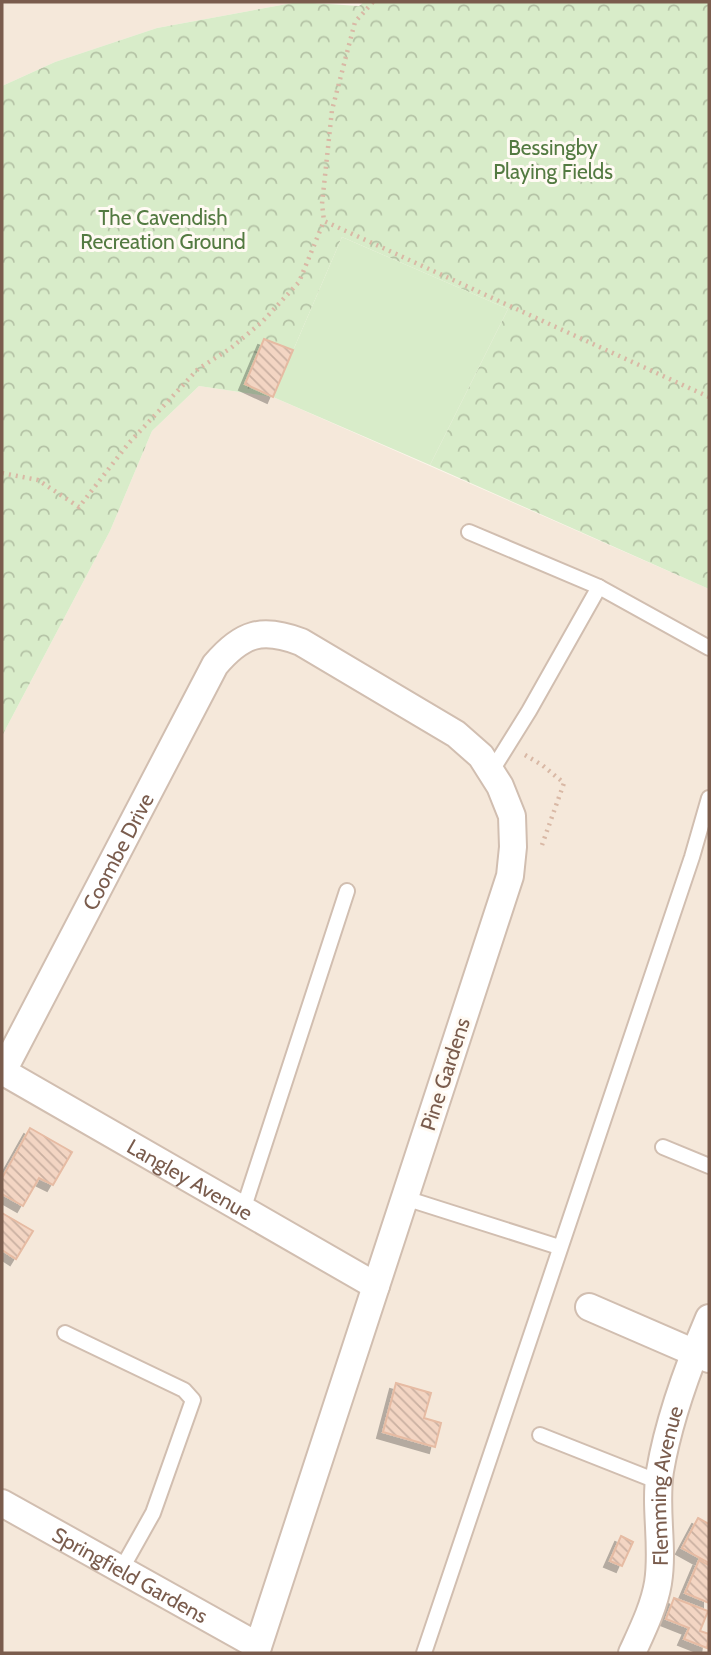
<svg xmlns="http://www.w3.org/2000/svg" width="711" height="1655" viewBox="0 0 711 1655" font-family="Cabin,sans-serif">
	<style>
		.residential { fill: #f5e8da }
		.park { fill: url(#park-crowns) }
		.pitch { fill: #d8ecc9 }
		.building { fill: url(#building-back-hatch); stroke: #e6bba3; stroke-width: 2; filter: url(#shadow) }
		.lines { fill: none; stroke-linecap: round; stroke-linejoin: round }
		.service-casing { stroke: #d1beb0; stroke-width: 18 }
		.minor-casing { stroke: #d1beb0; stroke-width: 30 }
		.path { stroke: #d9b8a5; stroke-width: 4.5; stroke-dasharray: 2 5; stroke-linecap: butt }
		.service { stroke: #fff; stroke-width: 14 }
		.minor { stroke: #fff; stroke-width: 26 }
		.labels { text-anchor: middle; dominant-baseline: central; stroke-width: 6; stroke-linejoin: round; paint-order: stroke }
		.park-label { font-size: 21px; fill: #537a41; stroke: #fffaf3 }
		.street-label { font-size: 21px; fill: #7a5c4d; stroke: #fffaf3 }
	</style>
	<defs>
		<pattern id="park-crowns" width="20" height="18" patternUnits="userSpaceOnUse" patternTransform="scale(1.75)"><rect width="20" height="18" fill="#d8ecc9"/><path d="M2 6a3 3 0 1 1 6 0M12 15a3 3 0 1 1 6 0" fill="none" stroke="#b4c2a5"/></pattern>
		<pattern id="building-back-hatch" width="6" height="6" patternUnits="userSpaceOnUse" patternTransform="scale(1.75)"><rect width="6" height="6" fill="#f3d5c3"/><path d="M-1 5l2 2M0 0l6 6M5-1l2 2" fill="none" stroke="#cab0a1"/></pattern>
		<filter id="shadow"><feDropShadow dx="-6" dy="6" stdDeviation="0" flood-color="#0004"/></filter>
	</defs>
	<rect width="100%" height="100%" fill="#fdf6ec"/>
	<!-- residential -->
	<g class="residential">
		<polygon points="2,2 298,2 157,28 55,62 2,86"/>
		<polygon points="199,386 273,397 709,589 709,1653 2,1653 2,736 110,531 152,431"/>
	</g>
	<!-- park -->
	<polygon class="park" points="298,2 359,6 364,2 709,2 709,589 430,465 508,309 342,237 273,397 199,386 152,431 110,531 2,736 2,86 55,62 157,28"/>
	<!-- pitch -->
	<polygon class="pitch" points="342,237 508,309 430,465 273,397"/>
	<!-- building -->
	<g class="building">
		<polygon points="264,339 293,350 273,397 245,384"/>
		<polygon points="30,1128 72,1152 53,1185 39,1178 23,1206 2,1194 2,1178"/>
		<polygon points="2,1213 33,1231 16,1259 2,1250"/>
		<polygon points="396,1383 431,1393 424,1418 441,1423 435,1447 383,1432"/>
		<polygon points="698,1518 709,1524 709,1563 682,1548"/>
		<polygon points="621,1536 633,1542 622,1566 610,1561"/>
		<polygon points="699,1560 709,1565 709,1603 685,1593"/>
		<polygon points="674,1598 708,1611 700,1631 709,1634 707,1648 684,1639 689,1628 666,1619"/>
	</g>
	<g class="lines">
		<defs>
			<g id="service">
				<polyline points="469,532 599,587"/>
				<polyline points="491,772 529,711 599,587 709,648"/>
				<polyline points="663,1147 709,1166"/>
				<polyline points="405,1198 559,1247"/>
				<polyline points="243,1210 347,891"/>
				<polyline points="65,1333 184,1390 193,1400 153,1513 121,1570"/>
				<polyline points="540,1435 659,1482"/>
				<polyline points="424,1653 692,857 709,798"/>
			</g>
			<g id="minor">
				<path id="s1" d="M 2,1071 L 376,1286"/>
				<path id="s2" d="M 2,1073 L 215,665 C 242,633 262,627 301,642 L 456,734 L 481,756 L 500,786 L 512,816 L 513,847 L 510,876 L 256,1653"/>
				<polyline points="589,1307 709,1359"/>
				<path id="s3" d="M 2,1503 L 258,1646"/>
				<path id="s4" d="M 632,1653 C 642,1631 654,1607 658,1583 C 664,1546 654,1508 660,1471 C 669,1418 688,1367 709,1318"/>
			</g>
		</defs>
		<!-- service casing -->
		<use href="#service" class="service-casing"/>
		<!-- minor casing -->
		<use href="#minor" class="minor-casing"/>
		<!-- path -->
		<g class="path">
			<polyline points="373,2 355,22 332,110 322,204 324,221 709,397"/>
			<polyline points="2,473 38,480 79,507 128,444 198,369 231,348 262,322 299,282 324,221"/>
			<polyline points="525,755 542,765 564,783 542,845"/>
		</g>
		<!-- service -->
		<use href="#service" class="service"/>
		<!-- minor -->
		<use href="#minor" class="minor"/>
	</g>
	<g class="labels">
		<!-- park labels -->
		<g class="park-label">
			<text x="553" y="147">Bessingby<tspan x="553" dy="24">Playing Fields</tspan></text>
			<text x="163" y="217">The Cavendish<tspan x="163" dy="24">Recreation Ground</tspan></text>
		</g>
		<!-- street labels -->
		<g class="street-label">
			<text stroke="none"><textPath href="#s2" startOffset="250">Coombe Drive</textPath></text>
			<text transform="translate(445 1074) rotate(-72)">Pine Gardens</text>
			<text stroke="none"><textPath href="#s1" startOffset="217">Langley Avenue</textPath></text>
			<text stroke="none"><textPath href="#s4" startOffset="173">Flemming Avenue</textPath></text>
			<text stroke="none"><textPath href="#s3" startOffset="147">Springfield Gardens</textPath></text>
		</g>
	</g>
	<!-- border -->
	<rect width="711" height="1655" fill="none" stroke="#7a5c4d" stroke-width="7"/>
</svg>
